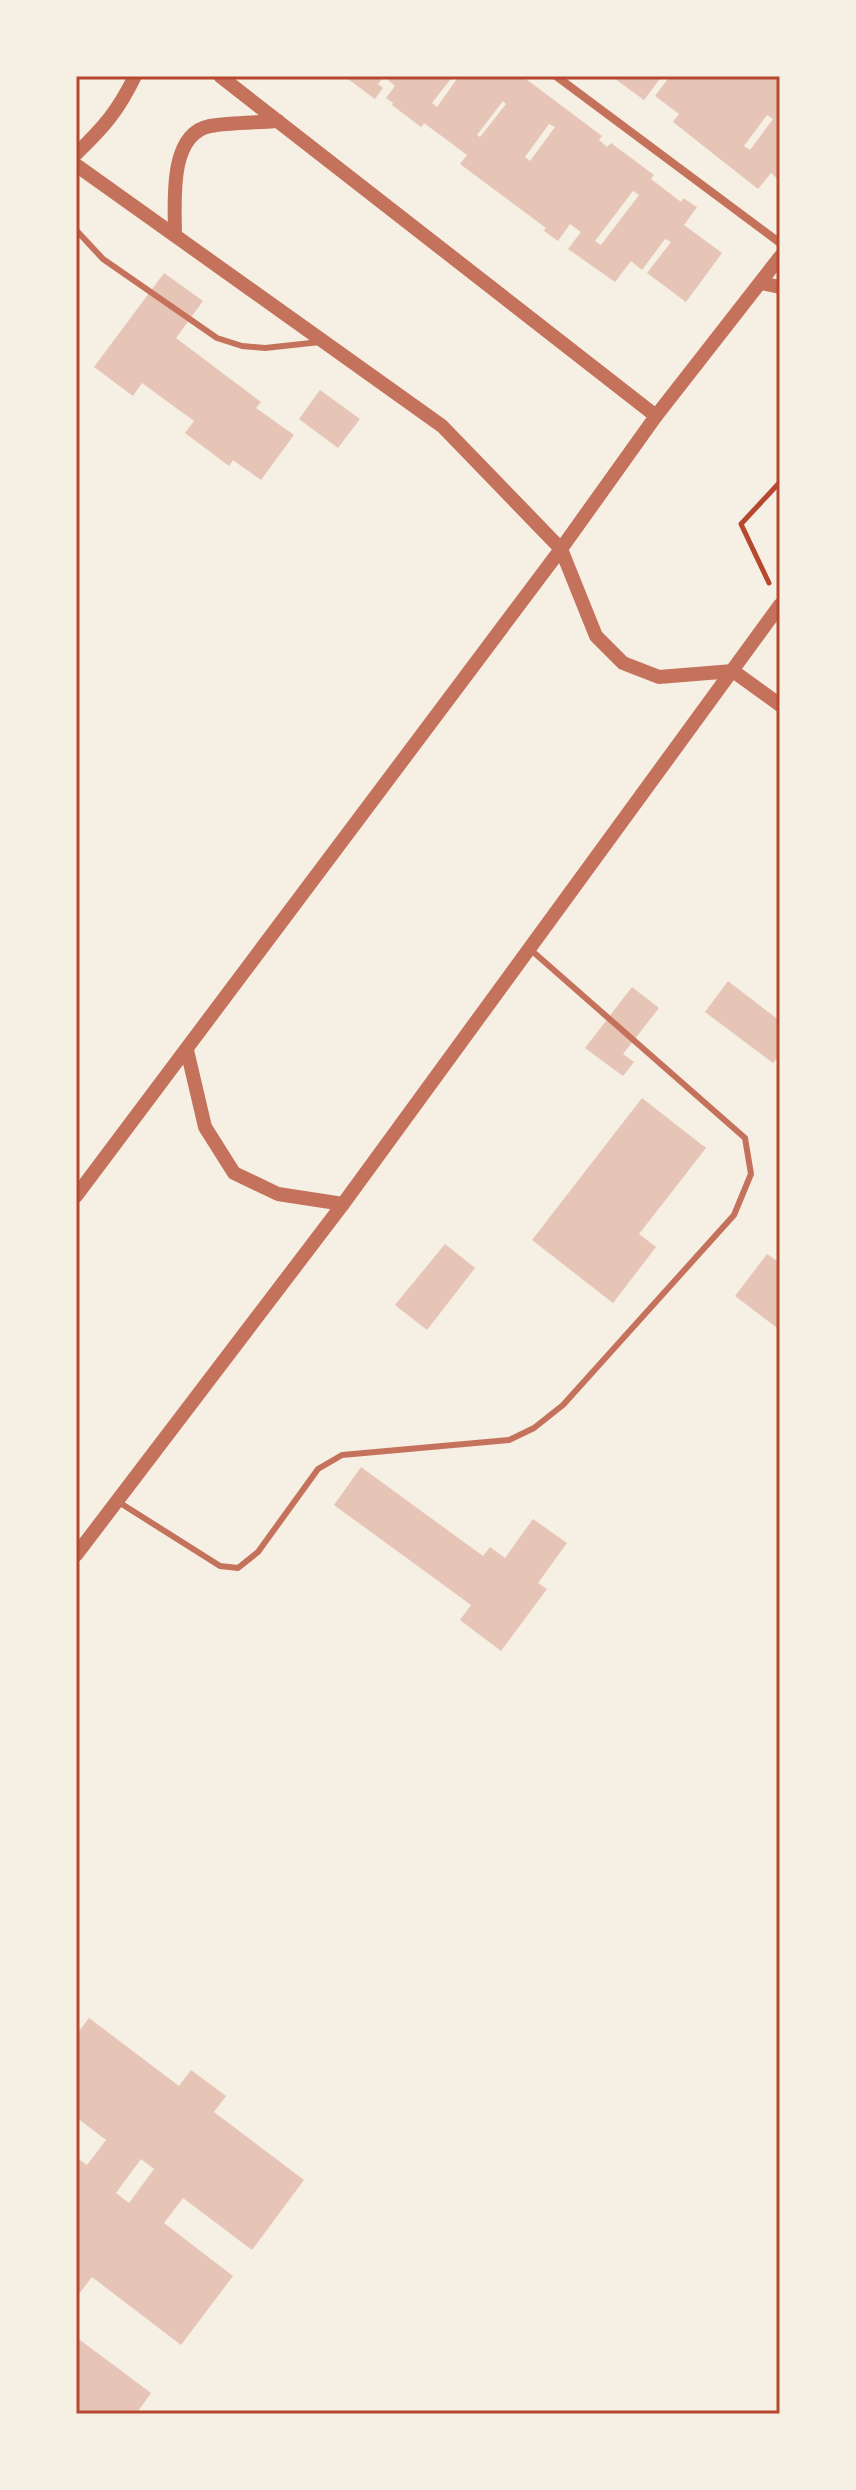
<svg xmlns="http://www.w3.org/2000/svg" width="856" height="2490" viewBox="0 0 856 2490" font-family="Rubik,sans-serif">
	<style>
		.building { fill: #e6c5b7; fill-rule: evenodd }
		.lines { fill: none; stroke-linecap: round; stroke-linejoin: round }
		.path { stroke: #b5482f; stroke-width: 5 }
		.service { stroke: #c5725c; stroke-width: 6 }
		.minor { stroke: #c5725c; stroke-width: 8 }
		.tertiary { stroke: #c5725c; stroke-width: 14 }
		.neatline { fill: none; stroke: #b5482f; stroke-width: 3 }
	</style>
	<rect width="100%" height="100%" fill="#f6efe4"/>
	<!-- building -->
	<g class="building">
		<polygon points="344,76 385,76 378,84 383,88 375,99"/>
		<path d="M 392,76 L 453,76 L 432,103 L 437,107 L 459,76 L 522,76 L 602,136 L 599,140 L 607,147 L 611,143 L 654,175 L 651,179 L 681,202 L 683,198 L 697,207 L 684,225 L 722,253 L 686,302 L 647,273 L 671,242 L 665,239 L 642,270 L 631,261 L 615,282 L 568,249 L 581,232 L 570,224 L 558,241 L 544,231 L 546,228 L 460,164 L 467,155 L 424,123 L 421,127 L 392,105 L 393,103 L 386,98 L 395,86 L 388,80 ZM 503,101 L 506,104 L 480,137 L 477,135 ZM 549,124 L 555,127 L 530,161 L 525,157 ZM 633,191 L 639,195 L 601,245 L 595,241 Z"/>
		<polygon points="611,76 662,76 644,100"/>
		<path d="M 670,76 L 780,76 L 780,181 L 771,173 L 758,189 L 673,122 L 679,114 L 655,96 ZM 767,115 L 773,119 L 750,150 L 744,146 Z"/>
		<polygon points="164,273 203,301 176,338 261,402 256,408 294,435 261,480 233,460 229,466 185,433 194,421 142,383 133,396 94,367"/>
		<polygon points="320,390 360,419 338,448 299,419"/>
		<polygon points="728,981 780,1021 780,1054 773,1063 705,1012"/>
		<polygon points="632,987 659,1008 623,1054 634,1062 623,1076 585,1048"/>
		<polygon points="642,1098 706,1148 639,1234 656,1247 613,1303 532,1240"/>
		<polygon points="445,1244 475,1268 427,1330 395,1305"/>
		<polygon points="767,1254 780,1263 780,1330 735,1296"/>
		<polygon points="361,1467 483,1556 490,1547 505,1558 533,1519 567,1543 538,1583 547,1589 501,1651 460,1620 471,1605 334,1505"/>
		<path d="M 89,2018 L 179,2086 L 191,2070 L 226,2096 L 214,2112 L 304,2180 L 252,2250 L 183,2198 L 164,2223 L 233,2276 L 181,2345 L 92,2277 L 79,2294 L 76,2291 L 76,2157 L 87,2165 L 106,2140 L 76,2117 L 76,2035 ZM 141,2159 L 154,2169 L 129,2203 L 116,2193 Z"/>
		<polygon points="76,2337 151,2393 136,2414 76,2414"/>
	</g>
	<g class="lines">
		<!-- path -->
		<polyline class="path" points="769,583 741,524 780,482"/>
		<!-- service -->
		<g class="service">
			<polyline points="76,230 103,259 217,338 242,346 265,348 320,342"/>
			<polyline points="117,1501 220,1566 238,1568 258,1552 318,1469 342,1455 509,1440 534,1428 563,1405 734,1215 751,1174 745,1138 531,950"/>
		</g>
		<!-- minor -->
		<polyline class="minor" points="556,76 780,243"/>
		<!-- tertiary -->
		<g class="tertiary">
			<polyline points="220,76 656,416"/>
			<path d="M 76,154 C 104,127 118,111 135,76"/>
			<polyline points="76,165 442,426 561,549 596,636 623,663 659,677 733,671 780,705"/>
			<path d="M 175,235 C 175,204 168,134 210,126 C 232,122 256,123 278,121"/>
			<polyline points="761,283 780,287"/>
			<polyline points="187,1050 205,1127 234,1173 278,1194 343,1204"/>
			<polyline points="76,1196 561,549 656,416 780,257"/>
			<polyline points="76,1555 343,1204 780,605"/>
		</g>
	</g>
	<!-- border -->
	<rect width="856" height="2490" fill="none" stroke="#f6efe4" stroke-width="156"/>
	<rect x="78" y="78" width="700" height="2334" class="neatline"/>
</svg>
